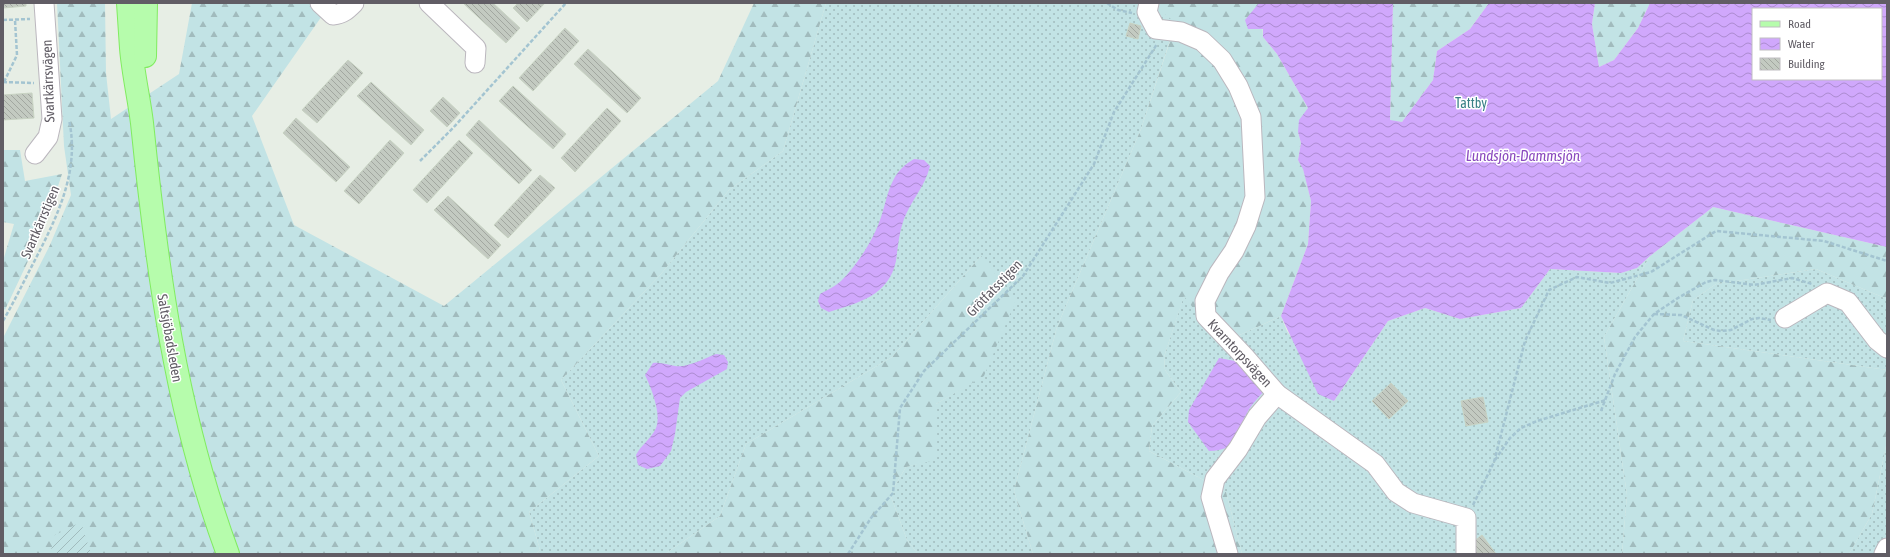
<svg xmlns="http://www.w3.org/2000/svg" width="1890" height="557" viewBox="0 0 1890 557" font-family="'Asap Condensed',sans-serif">
	<style>
		.grass { fill: url(#grass-dots) }
		.forest { fill: url(#forest-firs) }
		.garden { fill: url(#garden-furrows) }
		.water { fill: url(#water-waves); fill-rule: evenodd }
		.building { fill: url(#building-back-hatch); stroke: #c8d3c3 }
		.lines { fill: none; stroke-linecap: round; stroke-linejoin: round }
		.minor-casing { stroke: #bbb7be; stroke-width: 21 }
		.major-casing { stroke: #81ec60; stroke-width: 24 }
		.path { stroke: #a3c4d1; stroke-width: 2.5; stroke-dasharray: 4 2; stroke-linecap: butt }
		.minor { stroke: #fff; stroke-width: 19 }
		.major { stroke: #b6fcac; stroke-width: 22 }
		.labels { text-anchor: middle; dominant-baseline: central; stroke-width: 3; stroke-linejoin: round; paint-order: stroke }
		.street-label { font-size: 14px; fill: #615d65; stroke: #fff }
		.park-label { font-size: 14px; fill: #398087; stroke: #fff }
		.water-label { font-size: 15px; font-style: italic; fill: #8b4abf; stroke: #fff }
	</style>
	<defs>
		<pattern id="grass-dots" width="8" height="8" patternUnits="userSpaceOnUse"><rect width="8" height="8" fill="#c2e3e5"/><path d="M2 2h.1M6 6h.1" fill="none" stroke="#a1bbbd" stroke-width="1.8" stroke-linecap="round"/></pattern>
		<pattern id="forest-firs" width="22" height="20" patternUnits="userSpaceOnUse"><rect width="22" height="20" fill="#c2e3e5"/><path d="M5 1l3.5 6h-7zM16 11l3.5 6h-7z" fill="#a1bbbd"/></pattern>
		<pattern id="garden-furrows" width="10" height="10" patternUnits="userSpaceOnUse"><rect width="10" height="10" fill="#c2e3e5"/><path d="M-1 1l2-2M0 10L10 0M9 11l2-2" fill="none" stroke="#a1bbbd"/></pattern>
		<pattern id="water-waves" width="16" height="10" patternUnits="userSpaceOnUse"><rect width="16" height="10" fill="#d0a8fc"/><path d="M0 5q4-4 8 0t8 0" fill="none" stroke="#ac8cd0"/></pattern>
		<pattern id="building-back-hatch" width="6" height="6" patternUnits="userSpaceOnUse"><rect width="6" height="6" fill="#c3cac1"/><path d="M-1 5l2 2M0 0l6 6M5-1l2 2" fill="none" stroke="#a2a7a0"/></pattern>
	</defs>
	<rect width="100%" height="100%" fill="#e7eee5"/>
	<!-- grass -->
	<g class="grass">
		<polygon points="826,3 1177,3 1176,22 1141,129 1057,327 1014,491 1033,554 918,554 907,540 890,494 906,467 936,459 936,404 984,375 981,256 892,357 746,444 720,516 665,554 536,554 540,550 529,512 599,456 561,380 661,274 729,190 783,151"/>
		<polygon points="1650,256 1604,337 1627,495 1622,554 1242,554 1226,492 1149,451 1152,426 1181,392 1165,370 1164,357 1184,295 1220,344 1281,316 1287,331 1334,401 1388,321 1425,308 1460,319 1521,308 1550,269 1621,273 1637,268"/>
		<polygon points="1816,269 1887,299 1887,370 1683,341 1693,300 1716,284"/>
		<polygon points="1887,441 1887,554 1849,554 1872,514"/>
	</g>
	<!-- forest -->
	<g class="forest">
		<polygon points="57,3 105,3 106,73 111,119 179,74 192,3 331,3 252,116 294,225 444,306 718,81 754,3 826,3 783,151 729,190 661,274 561,380 599,456 529,512 540,550 536,554 3,554 3,338 50,245 71,195 64,146"/>
		<polygon points="1154,3 1261,3 1263,37 1277,54 1308,108 1298,132 1301,143 1298,160 1303,168 1311,201 1308,244 1281,316 1220,344 1184,296 1164,357 1165,370 1181,392 1152,426 1149,451 1226,492 1242,554 1033,554 1014,491 1057,327 1141,129 1176,23 1153,5"/>
		<polygon points="1393,3 1489,3 1470,29 1437,51 1433,80 1402,122 1390,121"/>
		<polygon points="1595,3 1650,3 1638,28 1614,60 1599,67 1592,24"/>
		<polygon points="3,150 20,150 25,181 62,174 46,223 5,310 3,308 3,261 14,224 3,222"/>
		<polygon points="1713,207 1887,247 1887,299 1816,269 1716,284 1693,300 1683,341 1887,370 1887,441 1872,514 1849,554 1622,554 1627,495 1604,337 1650,256"/>
		<polygon points="981,256 1016,300 984,376 936,404 936,460 906,467 890,494 907,540 918,554 665,554 720,516 746,444 892,357"/>
	</g>
	<!-- garden -->
	<polygon class="garden" points="81,522 91,554 50,554 55,535"/>
	<!-- water -->
	<g class="water">
		<path d="M 1259,3 L 1393,3 L 1390,120 L 1402,122 L 1433,80 L 1437,51 L 1470,29 L 1489,3 L 1595,3 L 1592,24 L 1599,67 L 1614,60 L 1638,28 L 1650,3 L 1887,3 L 1887,247 L 1713,207 L 1650,256 L 1637,268 L 1621,273 L 1550,269 L 1521,308 L 1460,319 L 1425,308 L 1388,321 L 1334,401 L 1318,394 L 1281,316 L 1308,244 L 1311,201 L 1303,169 L 1298,160 L 1301,143 L 1298,132 L 1299,120 L 1308,108 L 1277,54 L 1263,37 L 1263,29 L 1248,29 L 1245,20 ZM 1753,9 L 1881,9 L 1881,79 L 1753,79 Z"/>
		<path d="M 914,159 L 924,160 L 930,166 C 925,187 911,200 904,219 C 899,233 898,246 896,261 C 889,295 859,303 829,312 L 821,308 L 818,301 L 820,294 C 827,290 836,286 841,281 C 855,267 868,248 876,230 C 889,203 885,175 914,159 Z"/>
		<path d="M 716,354 L 724,355 L 728,362 L 727,369 L 686,392 L 680,398 L 675,434 L 671,451 L 660,466 L 647,469 L 638,465 L 636,455 C 641,445 651,439 656,428 C 662,415 651,387 645,375 L 653,363 C 662,362 667,365 675,366 C 688,368 705,358 716,354 Z"/>
		<path d="M 1219,358 L 1235,361 L 1264,391 C 1258,398 1251,405 1247,413 C 1234,435 1240,450 1209,451 L 1188,422 L 1189,410 Z"/>
	</g>
	<!-- building -->
	<g class="building">
		<polygon points="3,3 26,3 26,6 3,8"/>
		<polygon points="463,3 493,3 520,28 506,43"/>
		<polygon points="518,3 545,3 527,22 513,8"/>
		<polygon points="1130,23 1141,26 1138,39 1126,36"/>
		<polygon points="565,28 579,41 533,91 519,78"/>
		<polygon points="588,49 641,98 627,113 574,64"/>
		<polygon points="348,60 363,73 317,123 302,110"/>
		<polygon points="371,82 424,130 411,145 357,96"/>
		<polygon points="513,86 566,134 553,149 499,101"/>
		<polygon points="32,93 34,118 3,120 3,95"/>
		<polygon points="443,97 460,113 447,127 430,111"/>
		<polygon points="607,108 621,121 575,172 561,158"/>
		<polygon points="296,118 350,167 336,182 283,133"/>
		<polygon points="479,120 532,170 519,184 466,135"/>
		<polygon points="390,140 404,153 359,204 344,191"/>
		<polygon points="459,140 473,153 427,203 413,190"/>
		<polygon points="540,175 555,188 508,238 494,225"/>
		<polygon points="448,196 501,245 488,259 434,210"/>
		<polygon points="1391,383 1408,401 1389,419 1372,401"/>
		<polygon points="1483,397 1488,422 1466,426 1461,401"/>
		<polygon points="1482,535 1496,554 1475,554 1469,545"/>
	</g>
	<g class="lines">
		<defs>
			<g id="minor">
				<path d="M 320,3 L 333,15 C 343,14 347,10 354,3"/>
				<polyline points="429,3 476,48 475,63"/>
				<polyline points="1149,3 1147,12 1156,29 1181,32 1202,41 1222,60 1238,86 1251,117 1255,197 1246,226 1234,251 1219,273 1205,301 1206,316 1244,356 1277,394 1375,464 1396,492 1413,503 1466,518 1466,554"/>
				<polyline points="35,154 48,137 52,119 44,3"/>
				<polyline points="1785,318 1827,293 1848,302 1877,340 1887,348"/>
				<polyline points="1228,554 1211,497 1215,479 1238,449 1257,417 1277,394"/>
				<polyline points="1884,554 1887,548"/>
			</g>
			<g id="major">
				<path d="M 128,3 C 129,18 130,33 131,48 C 133,73 139,98 142,123 C 157,270 176,414 228,554"/>
				<polyline points="145,56 146,3"/>
			</g>
		</defs>
		<!-- minor casing -->
		<use href="#minor" class="minor-casing"/>
		<!-- major casing -->
		<use href="#major" class="major-casing"/>
		<!-- path -->
		<g class="path">
			<polyline points="1107,3 1118,10 1132,13"/>
			<polyline points="3,20 30,19"/>
			<polyline points="3,82 34,83"/>
			<polyline points="4,82 17,55 15,20"/>
			<polyline points="420,161 453,128 566,3"/>
			<polyline points="1654,314 1681,315 1714,330 1721,331 1731,330 1752,319 1759,318 1771,320"/>
			<path d="M 3,321 C 15,300 25,279 36,258 C 58,215 80,170 69,120"/>
			<polyline points="1601,411 1615,374 1635,337 1654,314 1678,298 1706,282 1715,280 1754,285 1792,278 1812,284"/>
			<polyline points="1495,460 1510,438 1521,428 1537,421 1606,400"/>
			<polyline points="1473,505 1494,462 1525,341 1549,290 1577,277 1610,283 1651,272 1716,231 1824,241 1887,261"/>
			<polyline points="848,554 871,518 893,493 900,408 924,371 1023,276 1094,164 1114,112 1157,44"/>
		</g>
		<!-- minor -->
		<use href="#minor" class="minor"/>
		<!-- major -->
		<use href="#major" class="major"/>
	</g>
	<g class="labels">
		<!-- street labels -->
		<g class="street-label">
			<text transform="translate(48 81) rotate(-92)">Svartkärrsvägen</text>
			<text transform="translate(40 222) rotate(-67)">Svartkärrstigen</text>
			<text transform="translate(994 288) rotate(-46)">Grötfatsstigen</text>
			<text transform="translate(170 338) rotate(80)">Saltsjöbadsleden</text>
			<text transform="translate(1240 353) rotate(47)">Kvarntorpsvägen</text>
		</g>
		<!-- park labels -->
		<g class="park-label">
			<text x="1471" y="103">Tattby</text>
		</g>
		<!-- water labels -->
		<g class="water-label">
			<text x="1523" y="155">Lundsjön-Dammsjön</text>
		</g>
	</g>
	<!-- border -->
	<rect width="1890" height="557" fill="none" stroke="#615d65" stroke-width="8"/>
	<!-- legend -->
	<rect x="1752" y="8" width="130" height="72" fill="#ffffff" stroke="#c0bec1"/>
	<rect x="1760" y="21" width="20" height="6" fill="#b6fcac" stroke="#c0bec1"/>
	<text x="1788" y="28" font-size="12" fill="#615d65">Road</text>
	<rect x="1760" y="38" width="20" height="12" fill="url(#water-waves)" stroke="#c0bec1"/>
	<text x="1788" y="48" font-size="12" fill="#615d65">Water</text>
	<rect x="1760" y="58" width="20" height="12" fill="url(#building-back-hatch)" stroke="#c0bec1"/>
	<text x="1788" y="68" font-size="12" fill="#615d65">Building</text>
</svg>
